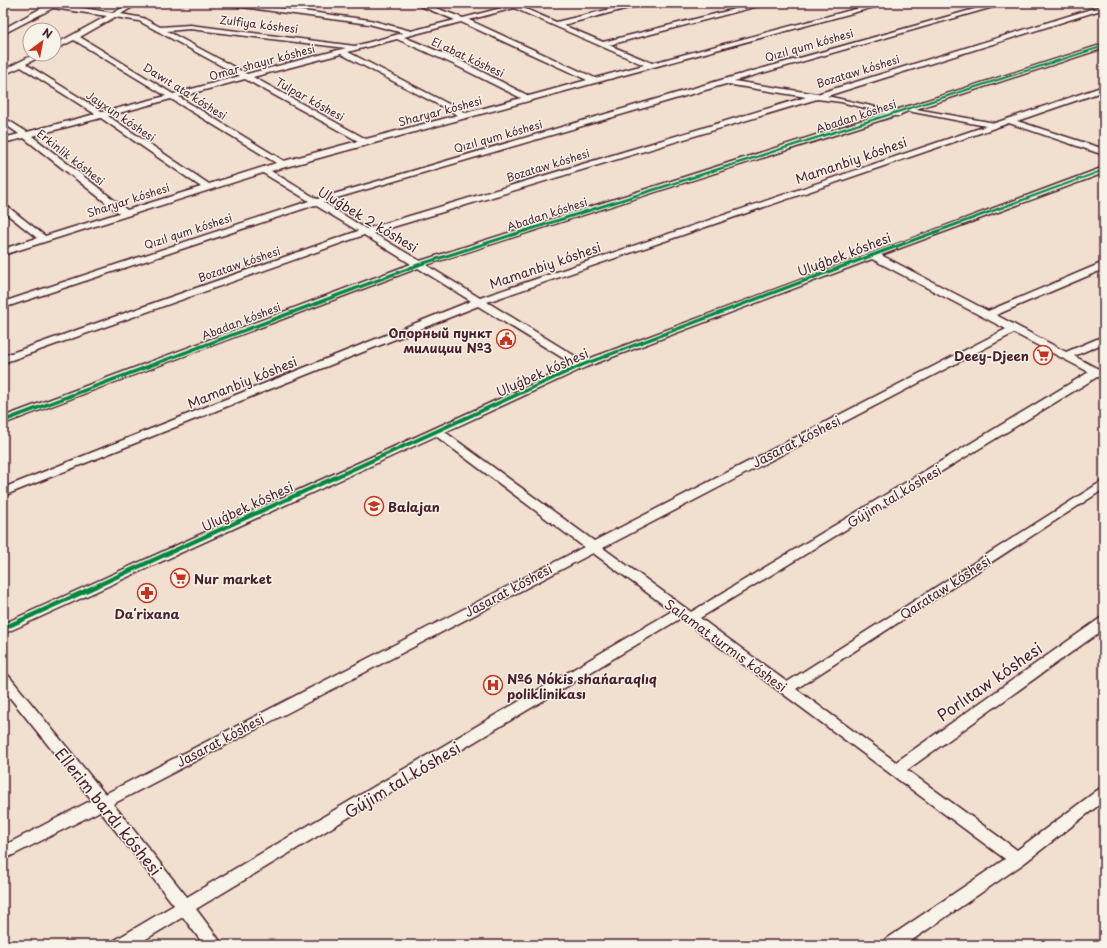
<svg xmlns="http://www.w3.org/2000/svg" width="1107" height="948" viewBox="0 0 1107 948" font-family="'Playpen Sans',sans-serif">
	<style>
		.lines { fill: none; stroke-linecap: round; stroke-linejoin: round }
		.minor-casing { stroke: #4a1f2b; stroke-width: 3 }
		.minor { fill: #f7f3e8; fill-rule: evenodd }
		.cycleway-casing { stroke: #f7f3e8; stroke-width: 2 }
		.cycleway { fill: #00873e; fill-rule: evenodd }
		.labels { text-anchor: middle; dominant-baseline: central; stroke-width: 3; stroke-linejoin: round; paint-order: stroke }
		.far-street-label { font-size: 11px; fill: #4a1f2b; stroke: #f7f3e8 }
		.street-label { font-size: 13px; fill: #4a1f2b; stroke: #f7f3e8 }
		.poi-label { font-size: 13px; font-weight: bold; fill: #4a1f2b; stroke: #f7f3e8; text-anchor: start }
		.near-street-label { font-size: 16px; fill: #4a1f2b; stroke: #f7f3e8 }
	</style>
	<rect width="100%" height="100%" fill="#f1dfd0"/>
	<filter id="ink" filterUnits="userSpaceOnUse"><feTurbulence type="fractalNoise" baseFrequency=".025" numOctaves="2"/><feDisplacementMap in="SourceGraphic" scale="8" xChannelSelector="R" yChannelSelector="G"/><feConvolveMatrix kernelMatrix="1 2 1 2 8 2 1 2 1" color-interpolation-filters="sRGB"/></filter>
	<g filter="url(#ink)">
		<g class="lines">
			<defs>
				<path id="minor" d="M 33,3 L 53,3 L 113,13 L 131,3 L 139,3 L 121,14 L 143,18 L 160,27 L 190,25 L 355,46 L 403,33 L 369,24 L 227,5 L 224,3 L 242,3 L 370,20 L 411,31 L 455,20 L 413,3 L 422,3 L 463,18 L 509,6 L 512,3 L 530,3 L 521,7 L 556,22 L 636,3 L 648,3 L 563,25 L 603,42 L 759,3 L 770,3 L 609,45 L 652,63 L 878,3 L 889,3 L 271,171 L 317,199 L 721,80 L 996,3 L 1007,3 L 734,81 L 817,94 L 1104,5 L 1104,9 L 827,96 L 893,111 L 1104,44 L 1104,48 L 916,109 L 995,123 L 1104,86 L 1104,91 L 1017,121 L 1104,149 L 1104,155 L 1009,123 L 487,302 L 583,361 L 1104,167 L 1104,173 L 881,255 L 988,311 L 1104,262 L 1104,269 L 996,315 L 1066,352 L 1104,336 L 1104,343 L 1074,356 L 1104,372 L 1104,378 L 1097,377 L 700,618 L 787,682 L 1104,480 L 1104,489 L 796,689 L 896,762 L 1099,619 L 1104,617 L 1104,629 L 907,770 L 1017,850 L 1099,789 L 1104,787 L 1104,801 L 1023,864 L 905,945 L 882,945 L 885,940 L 1005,859 L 681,618 L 196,909 L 223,945 L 204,945 L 183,917 L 136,945 L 112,945 L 115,940 L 174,905 L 100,811 L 3,860 L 3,846 L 92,800 L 3,689 L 3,674 L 8,675 L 105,794 L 584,547 L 436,436 L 3,634 L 3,624 L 574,365 L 478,306 L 3,496 L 3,488 L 471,301 L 418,268 L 3,424 L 3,417 L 411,264 L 364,235 L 3,363 L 3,356 L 358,231 L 315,205 L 3,308 L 3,302 L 309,201 L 263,173 L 3,255 L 3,249 L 37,238 L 3,211 L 3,203 L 45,236 L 119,213 L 24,138 L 3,143 L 3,138 L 19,134 L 3,123 L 3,117 L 27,132 L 95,114 L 21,67 L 3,75 L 3,70 L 35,54 L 45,54 L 26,64 L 103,112 L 166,96 L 74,40 L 54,50 L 54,45 L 107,16 L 53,8 L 3,34 L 3,29 L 45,6 ZM 514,8 L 644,65 L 595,78 L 469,20 ZM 115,17 L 139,21 L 240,76 L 173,94 L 80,37 ZM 461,22 L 587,80 L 529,96 L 459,60 L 404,37 ZM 190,29 L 346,48 L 247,74 L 167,31 ZM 397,39 L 453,64 L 521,98 L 466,113 L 348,52 ZM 341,54 L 458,115 L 366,139 L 253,77 ZM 245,79 L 358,141 L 284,161 L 179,97 ZM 726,84 L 806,97 L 366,229 L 323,202 ZM 171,99 L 276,163 L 209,184 L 108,116 ZM 817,99 L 841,102 L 885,113 L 420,261 L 373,233 ZM 908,111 L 986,126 L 480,298 L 426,265 L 894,116 L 900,116 L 901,114 ZM 101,118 L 201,187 L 127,210 L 32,136 ZM 872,259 L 1006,329 L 594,541 L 445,432 L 586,367 ZM 1014,333 L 1089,372 L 691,612 L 603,548 ZM 593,553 L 672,611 L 187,897 L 113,804 Z"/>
			</defs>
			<!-- minor casing -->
			<use href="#minor" class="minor-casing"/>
			<!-- minor -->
			<use href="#minor" class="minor"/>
			<defs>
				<g id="cycleway">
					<polygon points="1104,45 1104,47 420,266 3,423 3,419 416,264"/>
					<polygon points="1104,169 1104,171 875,256 584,366 3,631 3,626 580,364 871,254"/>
				</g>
			</defs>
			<!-- cycleway casing -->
			<use href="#cycleway" class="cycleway-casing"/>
			<!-- cycleway -->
			<use href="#cycleway" class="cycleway"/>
		</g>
	</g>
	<!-- icons -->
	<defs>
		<symbol id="civic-ring" viewBox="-11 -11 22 22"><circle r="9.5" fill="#f7f3e8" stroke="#c8321e" stroke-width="1.5"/><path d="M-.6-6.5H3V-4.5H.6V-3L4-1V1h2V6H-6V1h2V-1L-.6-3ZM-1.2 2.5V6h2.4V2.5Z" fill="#c8321e"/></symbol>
		<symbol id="supermarket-ring" viewBox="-11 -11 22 22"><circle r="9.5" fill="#f7f3e8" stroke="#c8321e" stroke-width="1.5"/><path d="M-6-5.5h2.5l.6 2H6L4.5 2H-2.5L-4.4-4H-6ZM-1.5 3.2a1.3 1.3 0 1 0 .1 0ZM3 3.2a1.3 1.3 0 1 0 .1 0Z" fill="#c8321e"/></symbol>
		<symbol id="school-ring" viewBox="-11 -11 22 22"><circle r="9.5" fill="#f7f3e8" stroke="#c8321e" stroke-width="1.5"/><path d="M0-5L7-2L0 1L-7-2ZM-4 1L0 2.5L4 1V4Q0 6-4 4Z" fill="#c8321e"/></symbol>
		<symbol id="pharmacy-ring" viewBox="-11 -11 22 22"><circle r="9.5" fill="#f7f3e8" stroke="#c8321e" stroke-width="1.5"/><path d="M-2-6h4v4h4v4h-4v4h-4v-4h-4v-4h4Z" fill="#c8321e"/></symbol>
		<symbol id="hospital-ring" viewBox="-11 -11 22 22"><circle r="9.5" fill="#f7f3e8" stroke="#c8321e" stroke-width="1.5"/><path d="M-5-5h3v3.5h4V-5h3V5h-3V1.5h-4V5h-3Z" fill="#c8321e"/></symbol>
	</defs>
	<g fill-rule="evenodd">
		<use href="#civic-ring" x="495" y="328" width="22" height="22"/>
		<use href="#supermarket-ring" x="1032" y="344" width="22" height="22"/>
		<use href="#school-ring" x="363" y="495" width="22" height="22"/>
		<use href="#supermarket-ring" x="169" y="567" width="22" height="22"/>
		<use href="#pharmacy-ring" x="136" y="582" width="22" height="22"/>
		<use href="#hospital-ring" x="482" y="674" width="22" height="22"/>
	</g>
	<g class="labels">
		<!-- far-street labels -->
		<g class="far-street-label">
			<text transform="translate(259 24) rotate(7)">Zulfiya kóshesi</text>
			<text transform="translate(809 45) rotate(-16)">Qızıl qum kóshesi</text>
			<text transform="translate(468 57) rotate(25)">El abat kóshesi</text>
			<text transform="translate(262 62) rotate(-15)">Omar shayır kóshesi</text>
			<text transform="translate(858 71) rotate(-17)">Bozataw kóshesi</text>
			<text transform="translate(185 91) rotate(32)">Dawıt ata kóshesi</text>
			<text transform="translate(310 99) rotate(29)">Tulpar kóshesi</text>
			<text transform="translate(440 111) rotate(-15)">Sharyar kóshesi</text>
			<text transform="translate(121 116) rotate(34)">Jayxun kóshesi</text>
			<text transform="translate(856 116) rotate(-18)">Abadan kóshesi</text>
			<text transform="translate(498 136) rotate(-16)">Qızıl qum kóshesi</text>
			<text transform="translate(71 157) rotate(38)">Erkinlik kóshesi</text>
			<text transform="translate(548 165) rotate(-17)">Bozataw kóshesi</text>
			<text transform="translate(128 200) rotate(-18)">Sharyar kóshesi</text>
			<text transform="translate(547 214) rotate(-18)">Abadan kóshesi</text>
			<text transform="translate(188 231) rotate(-18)">Qızıl qum kóshesi</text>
			<text transform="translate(239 264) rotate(-19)">Bozataw kóshesi</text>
			<text transform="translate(241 321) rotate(-21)">Abadan kóshesi</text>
		</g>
		<!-- street labels -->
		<g class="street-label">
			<text transform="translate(851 160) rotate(-19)">Mamanbiy kóshesi</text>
			<text transform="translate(368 219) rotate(31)">Uluǵbek 2 kóshesi</text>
			<text transform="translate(844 254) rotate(-21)">Uluǵbek kóshesi</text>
			<text transform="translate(545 265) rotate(-19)">Mamanbiy kóshesi</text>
			<text transform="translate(542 372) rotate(-24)">Uluǵbek kóshesi</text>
			<text transform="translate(242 382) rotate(-22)">Mamanbiy kóshesi</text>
			<text transform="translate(796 441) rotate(-27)">Jasarat kóshesi</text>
			<text transform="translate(894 496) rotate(-31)">Gújim tal kóshesi</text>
			<text transform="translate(247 506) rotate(-25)">Uluǵbek kóshesi</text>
			<text transform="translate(945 587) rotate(-33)">Qarataw kóshesi</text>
			<text transform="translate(508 590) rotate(-28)">Jasarat kóshesi</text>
			<text transform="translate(726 645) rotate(36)">Salamat turmıs kóshesi</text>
			<text transform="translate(220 740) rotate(-28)">Jasarat kóshesi</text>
		</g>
		<!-- poi labels -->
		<g class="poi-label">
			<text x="492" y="332" text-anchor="end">Опорный пункт<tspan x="492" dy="15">милиции №3</tspan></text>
			<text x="1029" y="355" text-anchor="end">Deey-Djeen</text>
			<text x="388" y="506">Balajan</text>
			<text x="194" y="578">Nur market</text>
			<text x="147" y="613" text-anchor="middle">Daʻrixana</text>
			<text x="507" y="678">№6 Nókis shańaraqlıq<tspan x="507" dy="15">poliklinikası</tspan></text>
		</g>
		<!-- near-street labels -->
		<g class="near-street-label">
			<text transform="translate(989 681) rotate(-35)">Porlıtaw kóshesi</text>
			<text transform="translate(402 779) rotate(-31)">Gújim tal kóshesi</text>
			<text transform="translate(109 811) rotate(51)">Ellerim bardı kóshesi</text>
		</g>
	</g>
	<!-- margin -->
	<rect width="1107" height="948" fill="none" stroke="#f7f3e8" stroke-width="16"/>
	<rect x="8" y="8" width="1091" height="932" fill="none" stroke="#4a1f2b" stroke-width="1.5" filter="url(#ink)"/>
	<!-- north arrow -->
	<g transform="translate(42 42) rotate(32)"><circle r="19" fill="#f7f3e8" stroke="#b29e9c"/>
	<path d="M0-3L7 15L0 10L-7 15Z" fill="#c8321e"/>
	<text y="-6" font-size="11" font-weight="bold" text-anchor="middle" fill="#4a1f2b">N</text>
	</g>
</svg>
